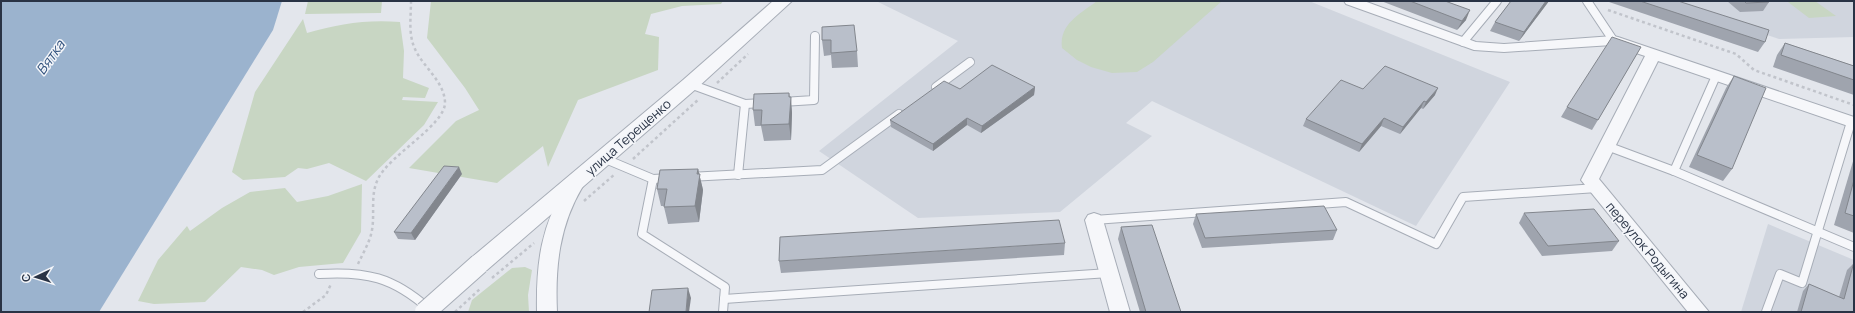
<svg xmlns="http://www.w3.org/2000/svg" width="1855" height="313" viewBox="0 0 1855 313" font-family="Manrope,sans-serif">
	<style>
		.built { fill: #d0d5de }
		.green { fill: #c8d6c3 }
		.water { fill: #9bb3ce }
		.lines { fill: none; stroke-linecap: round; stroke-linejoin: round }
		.service-casing { stroke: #a7adb7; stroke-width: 10 }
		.minor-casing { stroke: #a7adb7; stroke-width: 2 }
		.tertiary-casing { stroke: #a7adb7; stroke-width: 2 }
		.path { stroke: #c1c4cb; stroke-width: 2.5; stroke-dasharray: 3 3; stroke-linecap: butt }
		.service { stroke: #f6f7fa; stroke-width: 8 }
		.minor { fill: #f6f7fa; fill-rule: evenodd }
		.tertiary { fill: #f6f7fa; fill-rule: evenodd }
		.tertiary-bridge-casing { stroke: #a7adb7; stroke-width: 22; stroke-linecap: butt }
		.tertiary-bridge { stroke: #f6f7fa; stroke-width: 20 }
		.wall { fill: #9fa4ae }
		.shaded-wall { fill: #82868d }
		.building { fill: #b9bfca; stroke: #82868d }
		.labels { text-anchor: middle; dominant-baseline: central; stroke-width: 3; stroke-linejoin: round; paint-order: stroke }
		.street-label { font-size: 13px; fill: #293345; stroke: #f3f5f9 }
		.water-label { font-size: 14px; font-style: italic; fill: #30517d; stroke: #f3f5f9 }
	</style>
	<rect width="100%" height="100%" fill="#e3e6ec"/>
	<!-- built -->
	<g class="built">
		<polygon points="876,1 1309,1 1510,82 1416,226 1152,101 1126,123 1152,136 1060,212 918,218 819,151 958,41"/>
		<polygon points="1682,1 1854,1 1854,37 1779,39 1693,10"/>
		<polygon points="1768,224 1854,260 1854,312 1741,312"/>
	</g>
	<!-- green -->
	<g class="green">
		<polygon points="308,1 382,1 381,13 305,14"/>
		<polygon points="431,1 723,1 721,4 682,6 651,14 645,34 659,37 658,70 578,100 548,167 543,146 497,183 409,168 456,121 479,110 465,88 427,38"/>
		<path d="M 1097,1 L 1222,1 L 1153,62 L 1137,72 L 1112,73 L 1091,67 L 1077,60 L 1062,48 C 1059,24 1080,14 1097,1 Z"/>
		<polygon points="1815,1 1836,16 1809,18 1788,2"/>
		<path d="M 303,19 L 307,33 C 337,24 368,19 400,22 L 404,51 L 403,78 L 429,88 L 425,98 L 403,97 L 402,100 L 438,102 L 424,125 L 366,181 L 329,163 L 307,169 L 298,168 L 285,177 L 243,180 L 232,172 L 255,92 Z"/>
		<polygon points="362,184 361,232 343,263 299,267 274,275 262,270 241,267 205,302 154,304 138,301 158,260 187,226 190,231 222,208 250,192 285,188 297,202 328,196"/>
		<polygon points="525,267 532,270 528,295 529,312 468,312 472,300 512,268"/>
	</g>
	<!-- water -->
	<polygon class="water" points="1,1 282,1 273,30 99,312 1,312"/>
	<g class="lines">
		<defs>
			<g id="service">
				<polyline points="1587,1 1613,40"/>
				<polyline points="1463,42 1497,1"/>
				<polyline points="690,84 745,104 738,175"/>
				<polyline points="936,87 970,62"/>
				<polyline points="782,102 814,100 815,36"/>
				<polyline points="745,104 764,103"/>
				<polyline points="1607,146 1674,171 1716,76"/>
				<polyline points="603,158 653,179 670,178"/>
				<polyline points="1674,171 1854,247"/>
				<polyline points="689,177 822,170 899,114"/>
				<polyline points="653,179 642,234 725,287 723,312"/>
				<polyline points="1094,220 1346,202 1436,244 1463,197 1597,188"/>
				<path d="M 319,274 C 366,271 393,277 429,309"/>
				<polyline points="724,299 1109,273"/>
				<polyline points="1766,312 1780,274 1802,283 1851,122"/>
			</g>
			<g id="minor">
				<polygon points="1344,1 1364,1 1476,42 1504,44 1613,36 1618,37 1854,117 1854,128 1658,61 1599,179 1709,312 1688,312 1581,180 1645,56 1612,45 1504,52 1474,50 1346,4"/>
				<path d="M 574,180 L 580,182 L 583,186 C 559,226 555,267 557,312 L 537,312 C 536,262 541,225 568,182 Z"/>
				<polygon points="1094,213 1100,215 1103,220 1130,312 1110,312 1085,220 1088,215"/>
			</g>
			<polygon id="tertiary" points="773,1 792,1 697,88 487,270 479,273 471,270 467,264 471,258 683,80"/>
		</defs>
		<!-- service casing -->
		<use href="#service" class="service-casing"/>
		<!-- minor casing -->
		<use href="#minor" class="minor-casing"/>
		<!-- tertiary casing -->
		<use href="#tertiary" class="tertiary-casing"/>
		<!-- path -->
		<g class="path">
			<polyline points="1608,10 1736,54 1754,70 1854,105"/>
			<polyline points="717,83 748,54"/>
			<polyline points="633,159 699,99"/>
			<polyline points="584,201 615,174"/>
			<path d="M 358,264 C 363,253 370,242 372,230 C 375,213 370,195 378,179 C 389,155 446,125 445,102 C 444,81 423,67 415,49 C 408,34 411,17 411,1"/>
			<polyline points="492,278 534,243"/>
			<polyline points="303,312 326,295 331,284"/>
			<polyline points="455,312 480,289"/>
		</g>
		<!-- service -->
		<use href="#service" class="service"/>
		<!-- minor -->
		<use href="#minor" class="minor"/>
		<!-- tertiary -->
		<use href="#tertiary" class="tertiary"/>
		<defs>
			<polyline id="tertiary-bridge" points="425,312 479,264"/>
		</defs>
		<!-- tertiary-bridge casing -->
		<use href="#tertiary-bridge" class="tertiary-bridge-casing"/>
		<!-- tertiary-bridge -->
		<use href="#tertiary-bridge" class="tertiary-bridge"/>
	</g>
	<!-- wall -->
	<g class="wall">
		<polygon points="1381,1 1445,1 1466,20 1457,30"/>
		<polygon points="1511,1 1549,1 1519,41 1490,31 1495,22"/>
		<polygon points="1606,1 1678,1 1765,42 1758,52"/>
		<polygon points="1727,1 1768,1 1769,2 1763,11 1740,12"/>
		<polygon points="822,27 857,51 858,67 832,68 831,55 824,56 822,40"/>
		<polygon points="1785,43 1854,66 1854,95 1773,67 1777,55"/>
		<polygon points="1641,47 1592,130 1561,117 1567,107"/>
		<polygon points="1734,76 1732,169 1723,181 1689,167 1726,88"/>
		<polygon points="1035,87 1034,95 981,133 967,125 933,151 891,127 890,120 960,89"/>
		<polygon points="1363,89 1435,95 1423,109 1421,108 1400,134 1381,126 1359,152 1303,126 1306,119"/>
		<polygon points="789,93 792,113 791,140 764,141 761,126 755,126 753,110"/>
		<polygon points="1854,158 1854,233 1834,225"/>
		<polygon points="698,169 703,190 699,222 668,224 664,207 665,206 661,206 657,189"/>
		<polygon points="462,174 415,240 398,239 394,232"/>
		<polygon points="1524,213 1619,241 1612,251 1542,256 1519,223"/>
		<polygon points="1196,214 1337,230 1333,240 1202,248 1193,224"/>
		<polygon points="1121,227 1181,312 1140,312 1118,239"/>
		<polygon points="1065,243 1064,255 781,273 779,261"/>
		<polygon points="1854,263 1854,312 1797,312 1803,291 1809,284 1839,297 1847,270"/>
	</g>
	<!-- shaded-wall -->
	<g class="shaded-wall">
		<polygon points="1546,1 1549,1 1519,41 1524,32"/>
		<polygon points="1470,10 1466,20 1457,30 1462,21"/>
		<polygon points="1035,87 1034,95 981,133 982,126"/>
		<polygon points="1438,88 1435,95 1423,109 1426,102"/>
		<polygon points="789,93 790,105 791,97 792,113 791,140 789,124"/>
		<polygon points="1424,101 1421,108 1400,134 1403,127"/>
		<polygon points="967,118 967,125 933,151 933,144"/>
		<polygon points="1384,118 1381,126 1359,152 1362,144"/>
		<polygon points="459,167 462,174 415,240 411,233"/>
		<polygon points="698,169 703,190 699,222 695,206"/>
		<polygon points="688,288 691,298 689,312 686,312"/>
	</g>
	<!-- building -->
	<g class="building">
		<polygon points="1410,1 1445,1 1470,10 1462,21"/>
		<polygon points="1511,1 1546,1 1524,32 1495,22"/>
		<polygon points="1640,1 1678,1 1769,30 1765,42"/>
		<polygon points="1744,1 1768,1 1769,2 1746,3"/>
		<polygon points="854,25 857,51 831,53 831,40 822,40 822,27"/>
		<polygon points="1612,37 1641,47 1598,120 1567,107"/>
		<polygon points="1785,43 1854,66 1854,80 1781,55"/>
		<polygon points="992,65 1035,87 982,126 967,118 933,144 890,120 944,81 960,89"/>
		<polygon points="1385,66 1438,88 1426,102 1424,101 1403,127 1384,118 1362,144 1306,119 1341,80 1363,89"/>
		<polygon points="1734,76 1766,88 1732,169 1697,155"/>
		<polygon points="789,93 789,97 791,97 789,124 761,125 762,110 753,110 754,94"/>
		<polygon points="444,166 459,167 411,233 394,232"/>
		<polygon points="698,169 697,174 700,174 695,206 664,207 667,189 657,189 660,170"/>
		<polygon points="1854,180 1854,216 1845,213"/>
		<polygon points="1324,206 1337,230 1205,238 1196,214"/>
		<polygon points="1594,209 1619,241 1548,246 1524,213"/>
		<polygon points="1059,220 1065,243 779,261 780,237"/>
		<polygon points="1152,225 1181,312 1146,312 1121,227"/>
		<polygon points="1854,262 1854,312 1801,312 1809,284 1844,299"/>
		<polygon points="688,288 686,312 649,312 652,290"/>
	</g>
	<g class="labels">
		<!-- street labels -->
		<g class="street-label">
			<text transform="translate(628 137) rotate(-41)">улица Терещенко</text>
			<text transform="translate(1648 250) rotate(50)">переулок Родыгина</text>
		</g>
		<!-- water labels -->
		<g class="water-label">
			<text transform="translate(50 57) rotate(-55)">Вятка</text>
		</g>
	</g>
	<!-- border -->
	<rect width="1855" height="313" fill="none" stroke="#293345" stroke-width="4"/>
	<!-- north arrow -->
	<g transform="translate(36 277) rotate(266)" stroke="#f3f5f9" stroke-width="3" paint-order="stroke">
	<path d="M0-3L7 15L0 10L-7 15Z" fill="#293345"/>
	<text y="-6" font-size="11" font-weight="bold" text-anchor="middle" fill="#293345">С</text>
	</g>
</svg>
